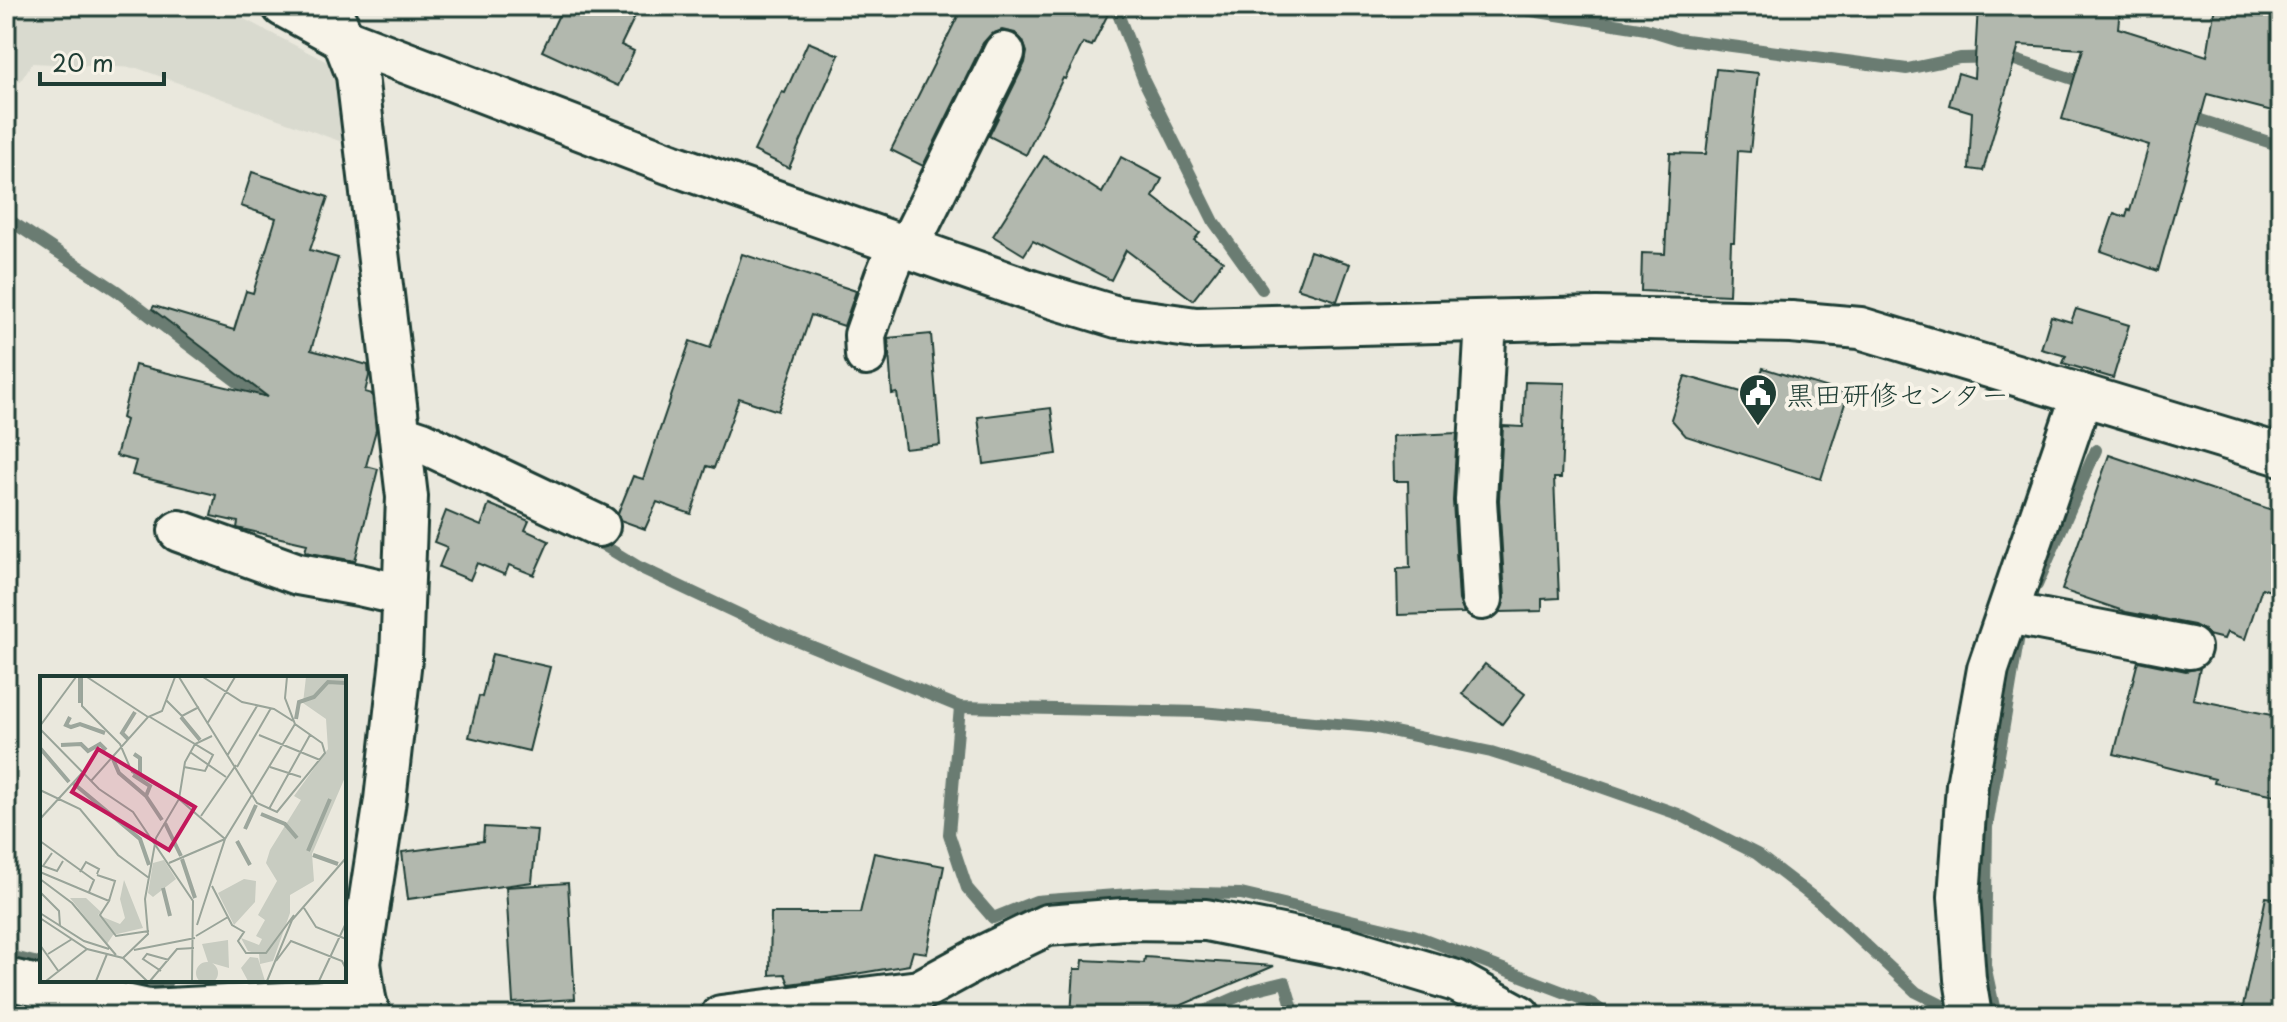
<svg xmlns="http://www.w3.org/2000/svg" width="2287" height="1022" font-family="'Playpen Sans','Klee One',sans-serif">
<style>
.built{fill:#d9dacf}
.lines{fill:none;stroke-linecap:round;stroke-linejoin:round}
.stream{stroke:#6a7c72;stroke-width:12}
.building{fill:#b2b8ae;stroke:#1f3d34;stroke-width:2}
.minor-casing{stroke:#1f3d34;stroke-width:46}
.minor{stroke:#f7f3e8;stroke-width:40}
.labels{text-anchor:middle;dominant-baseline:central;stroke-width:8;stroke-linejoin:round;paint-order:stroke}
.poi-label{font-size:28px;fill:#1f3d34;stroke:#f7f3e8;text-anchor:start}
.inset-river{fill:none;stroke:#9ca69c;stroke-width:4}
.inset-road{fill:none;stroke:#99a499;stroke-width:2}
.view{fill:#c2185b;fill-opacity:0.15;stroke:#c2185b;stroke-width:4}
.inset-edge{fill:none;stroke:#1f3d34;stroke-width:4}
</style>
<rect width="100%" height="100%" fill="#eae8dd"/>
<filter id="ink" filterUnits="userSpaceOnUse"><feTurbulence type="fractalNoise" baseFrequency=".0125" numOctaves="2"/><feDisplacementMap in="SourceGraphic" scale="16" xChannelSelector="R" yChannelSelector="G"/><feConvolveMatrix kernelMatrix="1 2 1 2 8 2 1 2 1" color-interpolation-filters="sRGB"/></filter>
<g filter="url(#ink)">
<path class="built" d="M6,6H219L333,65L345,143L137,68L32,63L20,82L6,75Z"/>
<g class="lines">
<g class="stream">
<path d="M1115,6L1144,81L1214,222L1262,289"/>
<path d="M1500,6L1646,29L1678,39L1907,69L1960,58L2006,57L2088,84"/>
<path d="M2185,115L2281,146"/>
<path d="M6,218L117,291L252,393L264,398"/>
<path d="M591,540L603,545L639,567L779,633L960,707L1201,712L1371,727L1491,752L1584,781L1678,814L1757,854L1822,904L1916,992L1952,1010"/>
<path d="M2037,585L2096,450"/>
<path d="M960,707L949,834L967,888L993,918L1036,901L1048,900L1157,892L1241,894L1414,935L1579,998L1592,1004L1609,1016"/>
<path d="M6,955L42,964"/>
<path d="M110,980L152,990L166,983"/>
<path d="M1194,1016L1253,990L1285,982L1295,1016"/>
<path d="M1996,1016L1985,965L1987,827L2020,629"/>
</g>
</g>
<g class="building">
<path d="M563,6H640L621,45L634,51L618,86L542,51Z"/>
<path d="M963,6H1112L1092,46L1083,43L1065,79L1063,78L1026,155L989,136L1025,63L1027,52L1023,41L1015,33L1002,30L991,34L983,43L923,166L891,150Z"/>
<path d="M1978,6H2077L2120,9L2118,28L2207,56L2215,6H2281V93L2276,112L2207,94L2158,271L2101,251L2114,213L2126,217L2128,210L2130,211L2149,145L2062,119L2083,49L2019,45L1983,171L1969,169L1972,112L1949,105L1958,73L1974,78Z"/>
<path d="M808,42L839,55L789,168L754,151L782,92L785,93Z"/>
<path d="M1716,69L1758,73L1750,152L1738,151L1734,242H1731L1729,295L1641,291L1642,253L1665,254L1670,153L1706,154Z"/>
<path d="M1044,156L1102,193L1121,157L1162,179L1153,197L1200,233L1194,240L1223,261L1193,300L1126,250L1111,280L1033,241L1024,255L993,236Z"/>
<path d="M252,172L328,197L310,250L338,258L311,350L368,365L369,376L365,392L372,394L376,430L366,466L378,469L355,561L305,552L307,544L237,528L238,522L211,516L216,495L132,475L136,461L116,456L126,420L122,418L135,365L268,397L152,309L154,306L234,330L246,291L253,293L276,218L241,206Z"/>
<path d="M1310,251L1350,264L1337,301L1297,288Z"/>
<path d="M742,254L856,291L844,326L811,315L778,411L739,398L714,468L707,466L691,514L657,502L645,529L620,520L618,513L633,476L643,479L690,341L710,348Z"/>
<path d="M2076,309L2129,325L2113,378L2063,363L2066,356L2041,349L2051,316L2071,322Z"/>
<path d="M931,334L940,445L905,449L897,393L892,394L888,338Z"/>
<path d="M1763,368L1848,394L1821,479L1686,436L1671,419L1685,376L1752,395Z"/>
<path d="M1525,382L1565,383L1561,478H1554L1559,598L1542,599V611L1500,612L1505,598L1499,500L1503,426L1523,427Z"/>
<path d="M1051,408L1057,454L984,464L978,417Z"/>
<path d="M1457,433L1453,501L1459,600L1464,613L1398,615L1397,569L1410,568L1408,481H1394L1393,436Z"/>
<path d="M2109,455L2281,513V595L2262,588L2245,639L2227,632L2224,639L2208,635L2204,630L2194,625L2126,612L2062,590Z"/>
<path d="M489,504L529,521L525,530L549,541L534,575L509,565L505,575L477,563L470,580L439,567L447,547L434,542L446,511L481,526Z"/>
<path d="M492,654L550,667L529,751L469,737L479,696L482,697Z"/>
<path d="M2138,661L2186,671L2200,668L2193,699L2281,717V796L2214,783L2215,779L2114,754Z"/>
<path d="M1485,664L1525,694L1502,724L1462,694Z"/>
<path d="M484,827L537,830L532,882L408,899L402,852L483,841Z"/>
<path d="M874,853L944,866L927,953L913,951L909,965L819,980L789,984L785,974L770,975L771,913H860Z"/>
<path d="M568,883L575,999L513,1003L506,887Z"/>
<path d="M2266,897L2281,899V1016H2241Z"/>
<path d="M1145,957L1274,966L1156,1016H1071L1074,969H1082L1083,960L1144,963Z"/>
</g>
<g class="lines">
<defs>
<g id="minor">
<path d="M283,6L342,38L671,164L1031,291L1117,317L1196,328L1597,318L1791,322L1860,328L2281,455"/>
<path d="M336,21L357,75L407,497L401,659L385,800L360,963L365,999L370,1016"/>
<path d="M908,247L1004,53"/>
<path d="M866,355L865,335L885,278L899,244"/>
<path d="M401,435L422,442L599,526"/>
<path d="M179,531L298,574L359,585L403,595"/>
<path d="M1482,599L1476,500L1486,321"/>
<path d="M2008,613L2190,648"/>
<path d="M6,979L148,1010L365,999"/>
<path d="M721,1016L919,991L985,955L1047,925L1124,919L1206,920L1346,948L1456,981L1520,1016"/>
<path d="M1971,1016L1965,979L1959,897L1967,785L1988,669L2082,395"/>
</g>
</defs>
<use href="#minor" class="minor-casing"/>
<use href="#minor" class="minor"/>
</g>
</g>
<defs>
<symbol id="civic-pin" viewBox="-11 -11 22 30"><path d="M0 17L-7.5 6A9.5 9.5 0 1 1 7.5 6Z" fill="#1f3d34" stroke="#f7f3e8"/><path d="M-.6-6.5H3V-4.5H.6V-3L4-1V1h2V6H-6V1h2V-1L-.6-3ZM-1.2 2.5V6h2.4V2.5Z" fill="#fff"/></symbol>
</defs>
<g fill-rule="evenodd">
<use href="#civic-pin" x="1736" y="371" width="44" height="60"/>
</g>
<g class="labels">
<g class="poi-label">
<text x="1786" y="393">黒田研修センター</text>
</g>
</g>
<g transform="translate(40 676)">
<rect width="306" height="306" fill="#eae8dd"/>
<path d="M266,1H306V99L272,178L274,205L250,219V237L233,285L220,288L219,278L208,275L201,262L219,269L222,263L216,260L225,244L218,239L237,205L226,187L230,174L261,124L254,120L288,73L286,43L263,27ZM124,184L136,203L113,221L108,217L113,187ZM204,203L216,205L215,226L194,249L178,217ZM84,204L103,252L73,259L67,268L30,222H46L61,236L58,239L80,248L85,242L80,223ZM188,264L189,292L168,286L162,268ZM210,281L218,282L225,305H208L201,292ZM156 297a11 11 0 1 1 22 0a11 11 0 1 1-22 0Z" fill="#c8ccc1"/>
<path class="inset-river" d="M40,2V27M30,41L26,49L31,51L40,48L65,57M141,41L160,64M256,43L259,26L274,21L288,6L306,7M88,63L82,57L95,36M21,69L41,68L48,75L60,68L66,74M0,72L29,106M94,78L100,82V99M73,83L79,97L106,120L122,144M93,99L110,110L106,120M33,107L100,163L109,189M221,138L245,148L257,162M125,147L141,180M205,153L216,129M197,165L210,189M268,175L290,123M273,179L298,188M142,183L155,222M123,212L130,240"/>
<path class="inset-road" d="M42,1V30L80,68L92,96L139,121M47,1L108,41M139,1L217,127L237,136L285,77L282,67L255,48L245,22L247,1M163,1L202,26L234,33L253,45M126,24L142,40L159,31M110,41L173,79L165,95L144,91M167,48L195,1M0,50L36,1M0,53L59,113L93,136L153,225L152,305M219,59L280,84M150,76L186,101M187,80L217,30M197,91L231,32M230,91L261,101M51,105L108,41L122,35L135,1M0,114L40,133L78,179L109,202M139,123L185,163M229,133L270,59M161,140L196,89M0,143L43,96M0,165L54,204L49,216M12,177L3,190L17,195L23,185M129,187L185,163M0,196L69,225L60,239L76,260L109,255M40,196L46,186L59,193L57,198M57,199L75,205L69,225M0,203L32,227L76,279M172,210L192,249L204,256L198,265L206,277H226L254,239M1,217L19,235L20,250M264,232L276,251L306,263M0,237L44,265L69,273M0,242L47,273L83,282L107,305M157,249L185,163L255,48M156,260L188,241M0,269L19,296M94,274L155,262M8,278L32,263M83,282L108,258L105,223L116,162L139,123L145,86L155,68L172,60M236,285L251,265L302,285L306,293M121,295L103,283L107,278L129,284M6,305L47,273M56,305L67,278M110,305L137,273L154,272M227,305L252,244L306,182M279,305L306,247"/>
<path class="view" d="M58,73L155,131L129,174L32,116Z"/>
<rect width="306" height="306" class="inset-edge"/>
</g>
<rect width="2287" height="1022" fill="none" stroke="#f7f3e8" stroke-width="32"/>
<rect x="16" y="16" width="2255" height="990" fill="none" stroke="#1f3d34" stroke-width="3" filter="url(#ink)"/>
<path d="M40 72v12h124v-12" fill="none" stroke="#1f3d34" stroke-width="4"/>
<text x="52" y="72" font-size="24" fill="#1f3d34" stroke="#f7f3e8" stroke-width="6" paint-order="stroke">20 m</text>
</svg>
